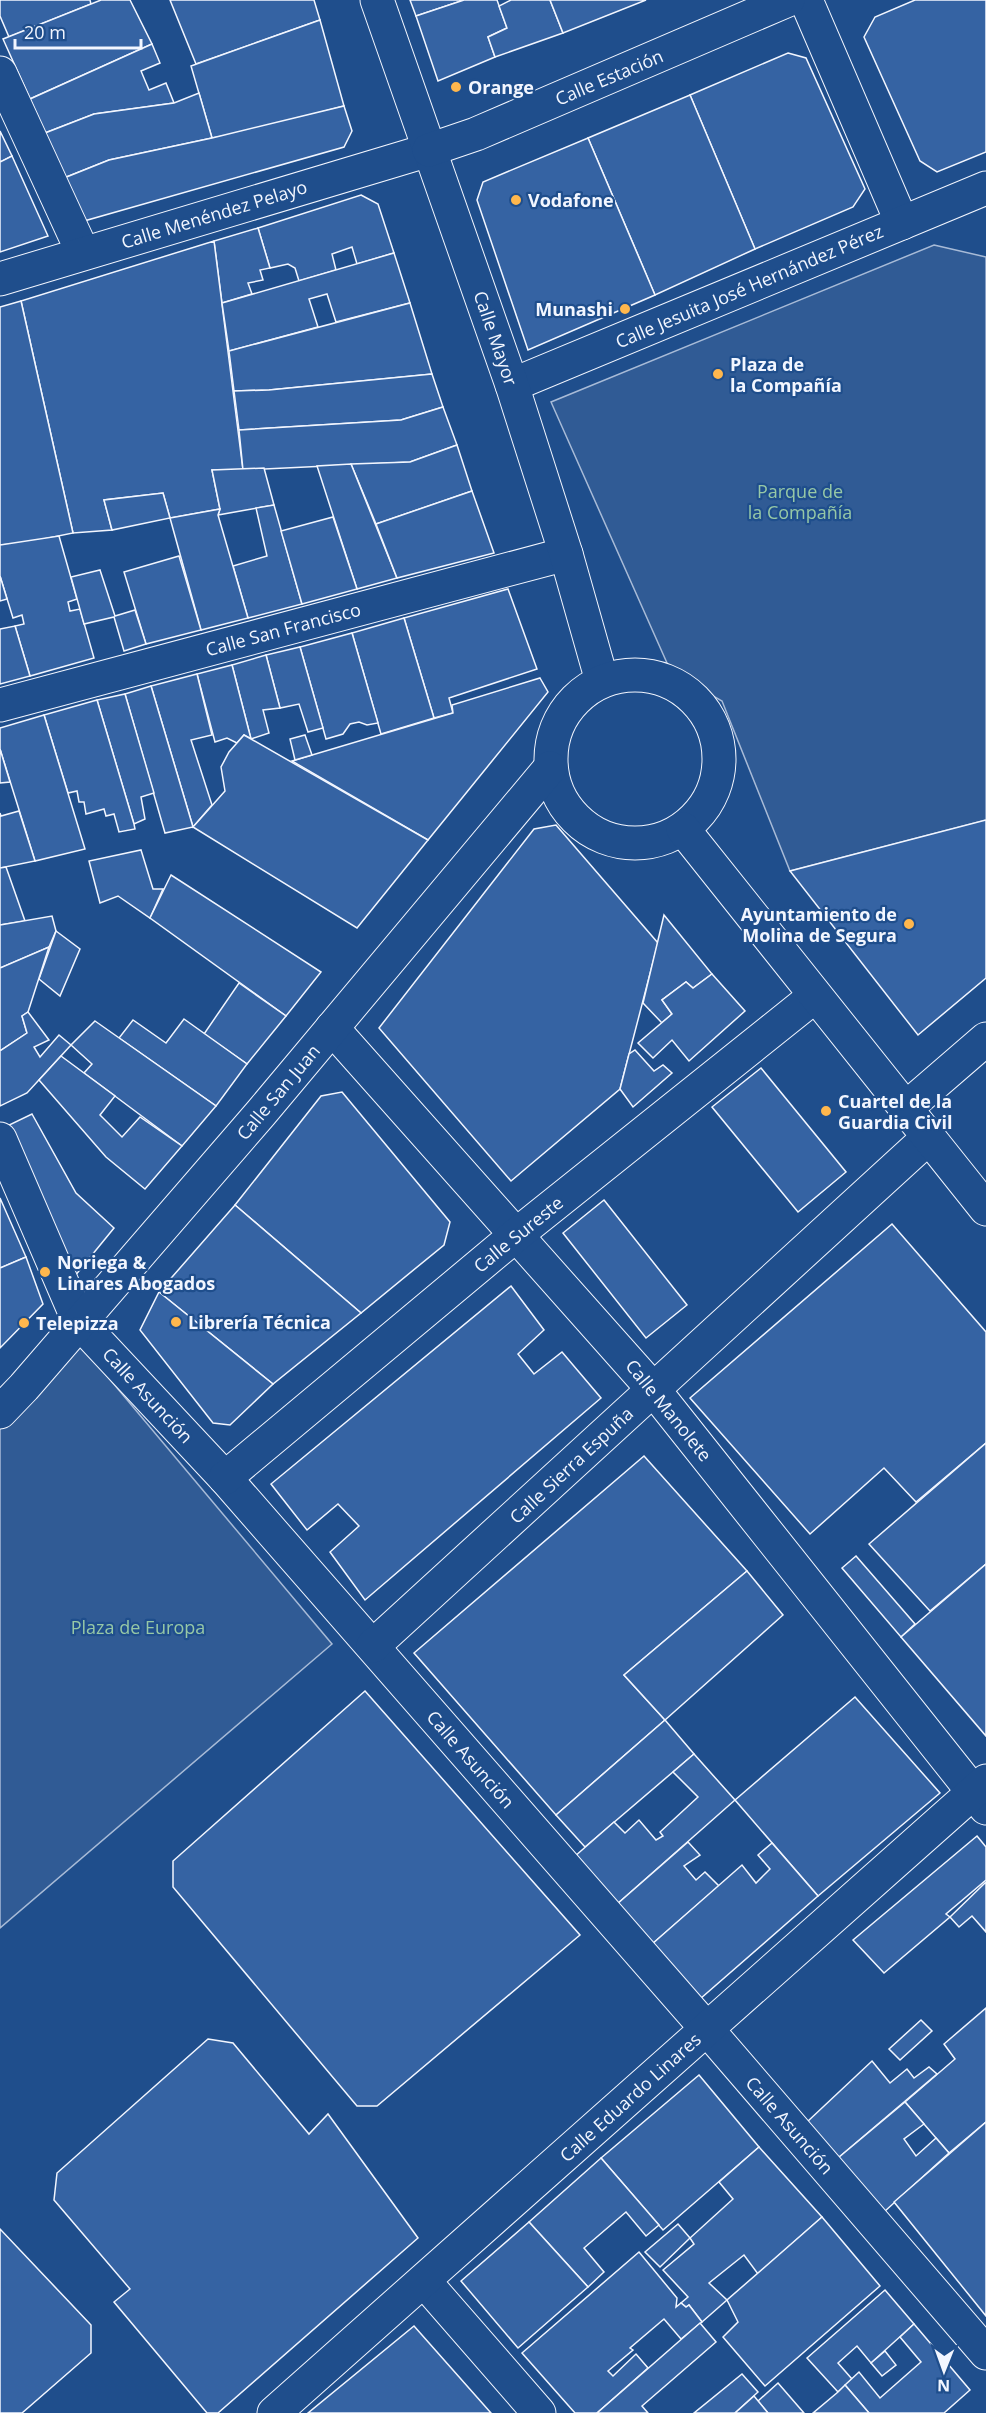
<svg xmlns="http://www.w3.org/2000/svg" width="986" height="2413" font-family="'Open Sans',sans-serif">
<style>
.built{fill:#305b95;stroke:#a8bbd7;stroke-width:1.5}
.building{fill:#3563a3;stroke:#f2f6ff;stroke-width:1.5}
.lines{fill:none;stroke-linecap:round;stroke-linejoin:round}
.minor-casing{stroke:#f2f6ff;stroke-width:35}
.major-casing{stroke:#f2f6ff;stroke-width:35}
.minor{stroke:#1f4e8c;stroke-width:33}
.major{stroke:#1f4e8c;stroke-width:33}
.poi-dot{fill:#ffb74d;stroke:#1f4e8c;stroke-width:2}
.labels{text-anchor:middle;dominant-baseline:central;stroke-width:4.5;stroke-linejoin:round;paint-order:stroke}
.street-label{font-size:18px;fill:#f2f6ff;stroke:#1f4e8c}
.poi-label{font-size:18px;font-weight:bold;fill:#f2f6ff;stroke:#1f4e8c;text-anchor:start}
.park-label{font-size:18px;fill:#97c8a6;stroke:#1f4e8c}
</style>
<rect width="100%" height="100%" fill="#1f4e8c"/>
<g class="built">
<path d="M934,245L986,257V820L790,871L722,701L671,672L551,402Z"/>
<path d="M76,1339L332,1644L0,1928V1429Z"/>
</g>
<g class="building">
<path d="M0,0H90L91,4L9,37L0,16Z"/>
<path d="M101,0H130L152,44L30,99L3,39Z"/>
<path d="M170,0H314L320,20L196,64Z"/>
<path d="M410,0H464L416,16Z"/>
<path d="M464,0H497L507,28L488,37L495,57L438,81L416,16Z"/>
<path d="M511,0H550L563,33L495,57L488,37L507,28L499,6Z"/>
<path d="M550,0H646L563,33Z"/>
<path d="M915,0H986V152L937,172L920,161L864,37L875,17Z"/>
<path d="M320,20L344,106L246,132L212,138L191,66Z"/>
<path d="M152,44L160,63L141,71L149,90L166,83L174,103L94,114L45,133L30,99Z"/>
<path d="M788,53L806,58L865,189L853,207L755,249L690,95Z"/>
<path d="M199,93L212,138L109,160L64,178L45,133L94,114L174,103Z"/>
<path d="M690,95L755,249L655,295L588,138Z"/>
<path d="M344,106L352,131L344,147L84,221L64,178L109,160L212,138Z"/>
<path d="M0,131L12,156L0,162Z"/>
<path d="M588,138L655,295L528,350L477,200L483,182Z"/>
<path d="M12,156L48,236L0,252V162Z"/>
<path d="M361,195L378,204L394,253L357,264L352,247L332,254L336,270L299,281L295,268L288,264L270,268L258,228Z"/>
<path d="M258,228L270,268L260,270L263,280L248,283L252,294L222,303L214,241Z"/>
<path d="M214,241L243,470H212L220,509L170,518L163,493L104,500L112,530L73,533L21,301Z"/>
<path d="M394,253L410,303L336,322L327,294L309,299L318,327L229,351L222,303Z"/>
<path d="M21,301L73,533L24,543L0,545V307Z"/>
<path d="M410,303L432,374L269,390L234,391L229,351Z"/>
<path d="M432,374L443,407L401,420L239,430L234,391L269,390Z"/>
<path d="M443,407L457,445L410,462L243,470L239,430L401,420Z"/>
<path d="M457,445L472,491L376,524L351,464L410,462Z"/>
<path d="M351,464L397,578L357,589L317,466Z"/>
<path d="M264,468L274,505L218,515L220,509L212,470Z"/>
<path d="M472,491L494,553L397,578L376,524Z"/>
<path d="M163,493L170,518L112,530L104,500Z"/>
<path d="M274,505L302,604L248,618L233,566L267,556L256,508Z"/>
<path d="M220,509L218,515L248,618L201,630L170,518Z"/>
<path d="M333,517L357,589L302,604L281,531Z"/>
<path d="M59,536L77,599L68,602L70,611L80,609L94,658L30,676L15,626L24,624L22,615L13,618L0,576V545Z"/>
<path d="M179,556L201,630L146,644L124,572Z"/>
<path d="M100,570L115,616L135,610L146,644L124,651L114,617L84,624L71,577Z"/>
<path d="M0,576L7,599L0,601Z"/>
<path d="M508,589L537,669L449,698L453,713L434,718L404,618Z"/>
<path d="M404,618L434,718L381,734L352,633Z"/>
<path d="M15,626L30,676L0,684V629Z"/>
<path d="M352,633L378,723L367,725L359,722L350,724L343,734L326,739L300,647Z"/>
<path d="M300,647L323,728L308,732L299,704L280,708L266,655Z"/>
<path d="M266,655L280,708L263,710L269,733L251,739L232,665Z"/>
<path d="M232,665L251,739L244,735L237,743L227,738L215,742L197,674Z"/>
<path d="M197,674L212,735L191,740L212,805L193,827L151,686Z"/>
<path d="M540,678L548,692L428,840L292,761L453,713L452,705Z"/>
<path d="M151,686L193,827L165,833L125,694Z"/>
<path d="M125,694L154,793L141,797L145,819L134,824L97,700Z"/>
<path d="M97,700L134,824L135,829L119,832L114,814L106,816L104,809L86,814L84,802H79L77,791L68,793L44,715Z"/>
<path d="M44,715L85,849L35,861L0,749V728Z"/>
<path d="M244,735L428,840L357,928L193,827L225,791L221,767L229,752Z"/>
<path d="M305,735L312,755L295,760L290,739Z"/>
<path d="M0,749L10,782L0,783Z"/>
<path d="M19,811L35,861L0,868V813L1,816Z"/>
<path d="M986,820V978L918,1035L790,871Z"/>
<path d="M556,825L658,943L620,1089L511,1181L379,1028L534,829Z"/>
<path d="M141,850L153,889H163L150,918L118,896L100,903L89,861Z"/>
<path d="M6,867L25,921L0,925V868Z"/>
<path d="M171,875L321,972L286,1016L150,918Z"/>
<path d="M664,915L712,974L693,988L686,982L662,1000L672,1014L662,1023L643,1003Z"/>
<path d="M52,916L56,931L49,947L0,968V925Z"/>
<path d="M56,931L80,949L60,996L39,979Z"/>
<path d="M49,947L28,1012L22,1016L27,1033L0,1051V968Z"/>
<path d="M712,974L745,1011L689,1061L672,1040L653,1058L638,1043L672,1014L662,1000L686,982L693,988Z"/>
<path d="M239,983L286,1016L247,1064L204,1034Z"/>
<path d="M28,1012L49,1040L34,1047L40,1057L59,1035L71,1045L27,1093L0,1106V1051L27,1033L22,1016Z"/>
<path d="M184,1019L247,1064L216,1106L119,1038L133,1020L166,1043Z"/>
<path d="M95,1021L216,1106L182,1146L84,1073L92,1064L71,1045Z"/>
<path d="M635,1050L654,1071L663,1065L672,1073L633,1107L620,1089L629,1054Z"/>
<path d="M61,1056L115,1096L100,1115L122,1137L140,1117L182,1146L145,1189L106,1157L39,1080Z"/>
<path d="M761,1068L846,1172L798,1212L712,1107Z"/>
<path d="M342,1092L450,1222L444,1245L361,1313L235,1205L321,1096Z"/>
<path d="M32,1114L76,1193L114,1228L74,1277L7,1126Z"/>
<path d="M0,1198L26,1257L0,1268Z"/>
<path d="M604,1200L687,1305L646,1338L563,1233Z"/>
<path d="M235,1205L361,1313L273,1384L159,1292Z"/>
<path d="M892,1224L986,1332V1443L916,1502L884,1468L810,1534L690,1398Z"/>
<path d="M26,1257L43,1304L0,1348V1268Z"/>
<path d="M511,1286L544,1330L518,1354L534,1374L562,1352L601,1398L365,1600L330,1552L359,1526L338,1504L307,1530L271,1484Z"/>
<path d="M159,1292L273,1384L230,1425L213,1423L140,1330Z"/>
<path d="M986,1443V1564L930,1611L869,1544Z"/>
<path d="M644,1456L747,1571L624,1675L665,1720L556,1815L414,1653Z"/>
<path d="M856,1556L915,1624L901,1637L842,1568Z"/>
<path d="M986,1564V1736L901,1637Z"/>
<path d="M747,1571L783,1615L665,1720L624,1675Z"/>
<path d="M365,1691L580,1935L377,2106H357L173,1887V1861Z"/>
<path d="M855,1697L940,1793L818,1896L735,1800Z"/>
<path d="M665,1720L694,1754L585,1847L556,1815Z"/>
<path d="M694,1754L735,1800L616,1905L574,1857L614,1822L625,1833L639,1820L656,1840L663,1836L660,1832L698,1797L673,1772Z"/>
<path d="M977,1836L986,1847V1880L946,1914L950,1917L884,1973L853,1940Z"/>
<path d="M688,1842L700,1855L684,1866L696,1880L705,1872L719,1886L651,1945L616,1905Z"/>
<path d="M772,1843L818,1896L700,1999L651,1945L742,1865L756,1883L770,1869L758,1855Z"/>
<path d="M986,1882V1932L972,1916L959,1927L950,1917Z"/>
<path d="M986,2008V2122L949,2153L905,2102L955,2059L944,2044Z"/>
<path d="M921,2020L932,2031L900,2060L889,2049Z"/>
<path d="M208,2039L233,2043L309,2134L328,2114L418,2238L218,2413H207L114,2302L130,2289L54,2200L57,2173Z"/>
<path d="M872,2061L890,2083L907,2069L914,2078L929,2067L937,2074L838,2158L807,2122Z"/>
<path d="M699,2075L759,2147L663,2230L601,2158Z"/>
<path d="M905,2102L924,2124L904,2139L916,2156L936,2138L949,2153L884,2212L838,2158Z"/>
<path d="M986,2122V2316L894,2202Z"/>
<path d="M759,2147L822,2217L758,2274L744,2255L709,2283L727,2300L702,2322L689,2305L686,2307L681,2303L688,2297L663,2270L694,2244L690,2238L733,2199L719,2182Z"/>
<path d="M601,2158L659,2225L646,2236L626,2212L584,2248L604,2272L588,2287L529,2222Z"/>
<path d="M822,2217L880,2286L765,2386L723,2337L738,2322L727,2300Z"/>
<path d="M529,2222L588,2287L518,2348L461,2281Z"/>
<path d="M678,2224L690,2238L660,2267L645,2252Z"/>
<path d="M0,2229L91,2325V2353L22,2413H0Z"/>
<path d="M639,2252L677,2298L676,2307L681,2303L686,2307L689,2305L702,2322L681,2339L664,2319L630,2348L633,2350L608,2371L613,2376L636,2354L648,2368L597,2413H575L522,2353Z"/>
<path d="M885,2290L914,2324L871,2363L857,2346L838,2363L852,2379L838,2392L807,2358Z"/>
<path d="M700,2323L716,2342L642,2406L648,2413H597Z"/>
<path d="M914,2324L970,2390L944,2413H869L845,2385L859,2372L880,2398L921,2362L900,2337Z"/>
<path d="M414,2326L491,2413H308Z"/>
<path d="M885,2351L896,2365L882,2376L871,2363Z"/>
<path d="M742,2374L758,2392L735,2413H694Z"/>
<path d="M778,2383L804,2413H768L758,2401Z"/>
<path d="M845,2385L869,2413H813L838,2392Z"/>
<path d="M754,2396L768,2413H735Z"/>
</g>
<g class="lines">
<defs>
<g id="minor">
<path d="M806,0L902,223"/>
<path d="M0,73L83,253"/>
<path d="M0,279L429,150"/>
<path d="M512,385L986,188"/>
<path d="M0,705L566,554"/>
<path d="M332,1028L653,1389L986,1808"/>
<path d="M905,1109L986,1039"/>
<path d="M0,1139L79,1322L225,1478L706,2028L986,2353"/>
<path d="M225,1478L516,1235L815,996"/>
<path d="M373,1646L928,1138"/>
<path d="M424,2281L539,2413"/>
<path d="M274,2413L986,1781"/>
</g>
<g id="major">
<path d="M377,0L512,385L566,554L602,681"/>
<path d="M429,150L476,134L788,0"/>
<circle cx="635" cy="759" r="84"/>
<path d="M683,829L986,1209"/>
<path d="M0,1412L24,1387L261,1113L550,768"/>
</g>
</defs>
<use href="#minor" class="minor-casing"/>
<use href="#major" class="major-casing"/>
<use href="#minor" class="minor"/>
<use href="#major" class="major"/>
</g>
<g class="poi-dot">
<circle cx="456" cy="87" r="6"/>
<circle cx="516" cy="200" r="6"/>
<circle cx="625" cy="309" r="6"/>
<circle cx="718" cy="374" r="6"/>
<circle cx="909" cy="924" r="6"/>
<circle cx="826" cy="1111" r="6"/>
<circle cx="45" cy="1272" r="6"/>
<circle cx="176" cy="1322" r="6"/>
<circle cx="24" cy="1323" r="6"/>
</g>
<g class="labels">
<g class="street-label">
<text transform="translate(609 77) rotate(-23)">Calle Estación</text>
<text transform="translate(214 214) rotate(-17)">Calle Menéndez Pelayo</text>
<text transform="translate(749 286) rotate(-23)">Calle Jesuita José Hernández Pérez</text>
<text transform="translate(496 338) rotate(71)">Calle Mayor</text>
<text transform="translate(283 629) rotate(-15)">Calle San Francisco</text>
<text transform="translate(278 1092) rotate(-50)">Calle San Juan</text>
<text transform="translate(518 1234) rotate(-39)">Calle Sureste</text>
<text transform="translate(148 1395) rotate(47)">Calle Asunción</text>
<text transform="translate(669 1410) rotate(51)">Calle Manolete</text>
<text transform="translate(571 1465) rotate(-43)">Calle Sierra Espuña</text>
<text transform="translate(471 1759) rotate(49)">Calle Asunción</text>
<text transform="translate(630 2097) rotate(-42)">Calle Eduardo Linares</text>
<text transform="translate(790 2125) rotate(49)">Calle Asunción</text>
</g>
<g class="poi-label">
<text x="468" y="87">Orange</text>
<text x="528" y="200">Vodafone</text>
<text x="613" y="309" text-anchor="end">Munashi</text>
<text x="730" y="364">Plaza de<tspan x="730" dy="21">la Compañía</tspan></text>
<text x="897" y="914" text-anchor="end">Ayuntamiento de<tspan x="897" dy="21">Molina de Segura</tspan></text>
<text x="838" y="1101">Cuartel de la<tspan x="838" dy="21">Guardia Civil</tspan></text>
<text x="57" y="1262">Noriega &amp;<tspan x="57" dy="21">Linares Abogados</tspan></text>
<text x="188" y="1322">Librería Técnica</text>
<text x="36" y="1323">Telepizza</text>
</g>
<g class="park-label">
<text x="800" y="491">Parque de<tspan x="800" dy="21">la Compañía</tspan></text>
<text x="138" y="1627">Plaza de Europa</text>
</g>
</g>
<g transform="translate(944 2371) rotate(181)" stroke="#1f4e8c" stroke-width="4.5" paint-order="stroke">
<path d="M0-4.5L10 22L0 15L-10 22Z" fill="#f2f6ff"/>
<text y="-9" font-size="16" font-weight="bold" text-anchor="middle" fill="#f2f6ff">N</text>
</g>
<path d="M15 39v9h126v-9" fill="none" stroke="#f2f6ff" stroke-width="3"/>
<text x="24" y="39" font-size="18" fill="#f2f6ff" stroke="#1f4e8c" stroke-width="4.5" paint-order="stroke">20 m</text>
</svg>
